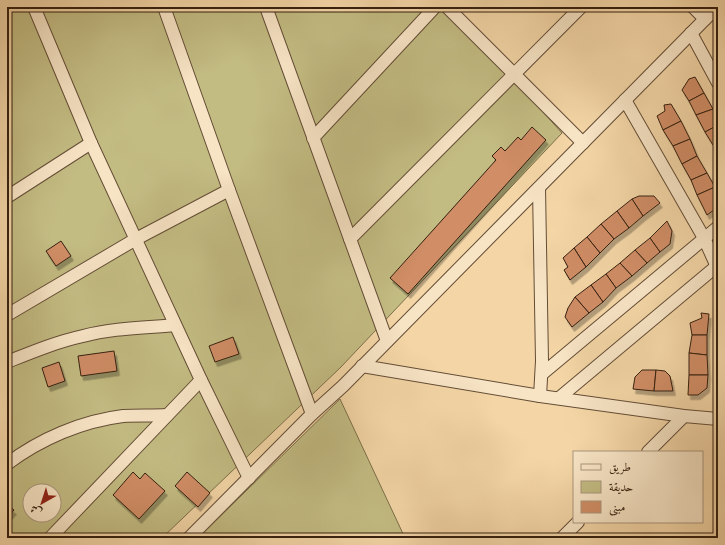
<svg xmlns="http://www.w3.org/2000/svg" width="725" height="545" font-family="'IM FELL French Canon',Amiri,serif">
<style>
.green{fill:#c2bb82;stroke:#7c6e49;fill-rule:evenodd}
.building{fill:#d08d66;stroke:#352010;filter:url(#shadow)}
.lines{fill:none;stroke-linecap:round;stroke-linejoin:round}
.minor-casing{stroke:#644d36;stroke-width:14}
.minor{stroke:#f7e4c5;stroke-width:12}
</style>
<defs>
<filter id="shadow"><feDropShadow dx="2.5" dy="4.5" stdDeviation="0" flood-color="#0004"/></filter>
</defs>
<rect width="100%" height="100%" fill="#f3d5a6"/>
<filter id="stains"><feTurbulence type="fractalNoise" baseFrequency=".005" numOctaves="4"/><feColorMatrix values="0 0 0 0 .2 0 0 0 0 .09 0 0 0 0 .02 0 0 0 .5 -.17"/></filter>
<radialGradient id="worn" r=".72"><stop offset=".6" stop-color="#630" stop-opacity="0"/><stop offset="1" stop-color="#630" stop-opacity=".3"/></radialGradient>
<g class="green">
<path d="M7,7H448L562,133L341,367L162,538H7ZM30,491H54V515H30Z"/>
<path d="M340,399L405,538H198Z"/>
</g>
<g class="building">
<path d="M695,77L704,93L689,101L682,90L689,79Z"/>
<path d="M704,93L713,109L696,115L689,101Z"/>
<path d="M671,104L681,121L663,130L657,116L665,111L664,105Z"/>
<path d="M713,109L718,119V125L705,132L696,115Z"/>
<path d="M681,121L690,139L673,146L663,130Z"/>
<path d="M718,125V143L713,145L705,132Z"/>
<path d="M532,127L546,140L408,294L390,278L496,160L492,156L501,147L505,151L518,137L521,140Z"/>
<path d="M690,139L697,156L682,164L673,146Z"/>
<path d="M697,156L707,173L691,180L682,164Z"/>
<path d="M707,173L715,187L697,195L691,180Z"/>
<path d="M715,187L718,192V207L707,215L697,195Z"/>
<path d="M639,196H654L660,203L643,216L632,199Z"/>
<path d="M632,199L643,216L629,228L617,211Z"/>
<path d="M617,211L629,228L614,239L601,224Z"/>
<path d="M667,221L672,231L670,244L660,252L650,238Z"/>
<path d="M601,224L614,239L600,253L587,237Z"/>
<path d="M587,237L600,253L586,267L574,248Z"/>
<path d="M650,238L660,252L647,263L635,250Z"/>
<path d="M61,241L71,256L56,266L46,251Z"/>
<path d="M574,248L586,267L570,280L564,270L568,267L563,258Z"/>
<path d="M635,250L647,263L632,276L620,263Z"/>
<path d="M620,263L632,276L616,288L606,274Z"/>
<path d="M606,274L616,288L603,302L591,285Z"/>
<path d="M591,285L603,302L589,313L575,297Z"/>
<path d="M575,297L589,313L572,327L565,317L568,308Z"/>
<path d="M701,313L709,314L707,335H692L690,323L702,318Z"/>
<path d="M692,335H707V355L689,353Z"/>
<path d="M233,337L239,354L215,362L209,346Z"/>
<path d="M114,351L117,371L81,376L78,356Z"/>
<path d="M689,353L707,355L708,375H689Z"/>
<path d="M59,362L65,381L48,387L42,368Z"/>
<path d="M642,370H656L654,391L633,389L635,377Z"/>
<path d="M656,370L665,371L670,376L673,391H654Z"/>
<path d="M689,375H708L707,388L698,395H688Z"/>
<path d="M133,472L140,479L145,473L165,491L139,519L113,495Z"/>
<path d="M187,472L210,493L198,507L175,486Z"/>
<path d="M7,505L14,510L7,518Z"/>
</g>
<g class="lines">
<defs>
<g id="minor">
<path d="M34,7L91,143L201,380L249,478"/>
<path d="M164,7L229,190L312,414"/>
<path d="M266,7L387,341"/>
<path d="M447,7L583,143"/>
<path d="M693,7L705,19"/>
<path d="M691,33L718,83"/>
<path d="M625,100L704,238L718,269"/>
<path d="M313,138L435,7"/>
<path d="M539,188L542,361L540,396"/>
<path d="M7,197L91,143"/>
<path d="M350,239L581,7"/>
<path d="M7,315L136,239L229,190"/>
<path d="M7,362C32,352 56,342 83,336C113,328 144,328 175,325"/>
<path d="M362,366L540,396L684,416L718,419"/>
<path d="M542,374L718,227"/>
<path d="M559,398L718,265"/>
<path d="M648,452L684,416"/>
<path d="M7,464C40,439 82,421 123,416C138,415 153,416 167,415"/>
<path d="M50,538L201,380"/>
<path d="M189,538L312,414L343,386L717,7"/>
<path d="M562,538L578,522"/>
</g>
</defs>
<use href="#minor" class="minor-casing"/>
<use href="#minor" class="minor"/>
</g>
<rect width="725" height="545" fill="none" stroke="#f3d5a6" stroke-width="24"/>
<rect x="8" y="8" width="709" height="529" fill="none" stroke="#352010" stroke-width="2"/>
<rect x="12" y="12" width="701" height="521" fill="none" stroke="#352010"/>
<rect x="573" y="451" width="130" height="72" fill="#f7e4c5" stroke="#a9967d"/>
<rect x="581" y="464" width="20" height="6" fill="#f7e4c5" stroke="#a9967d"/>
<text x="609" y="471" font-size="12" fill="#352010">طريق</text>
<rect x="581" y="481" width="20" height="12" fill="#c2bb82" stroke="#a9967d"/>
<text x="609" y="491" font-size="12" fill="#352010">حديقة</text>
<rect x="581" y="501" width="20" height="12" fill="#d08d66" stroke="#a9967d"/>
<text x="609" y="511" font-size="12" fill="#352010">مبنى</text>
<g transform="translate(42 503) rotate(219)"><circle r="19" fill="#f7e4c5" stroke="#a9967d"/>
<path d="M0-3L7 15L0 10L-7 15Z" fill="#8f2418"/>
<text y="-6" font-size="11" font-weight="bold" text-anchor="middle" fill="#352010">ش</text>
</g>
<rect width="100%" height="100%" filter="url(#stains)"/>
<rect width="100%" height="100%" fill="url(#worn)"/>
</svg>
